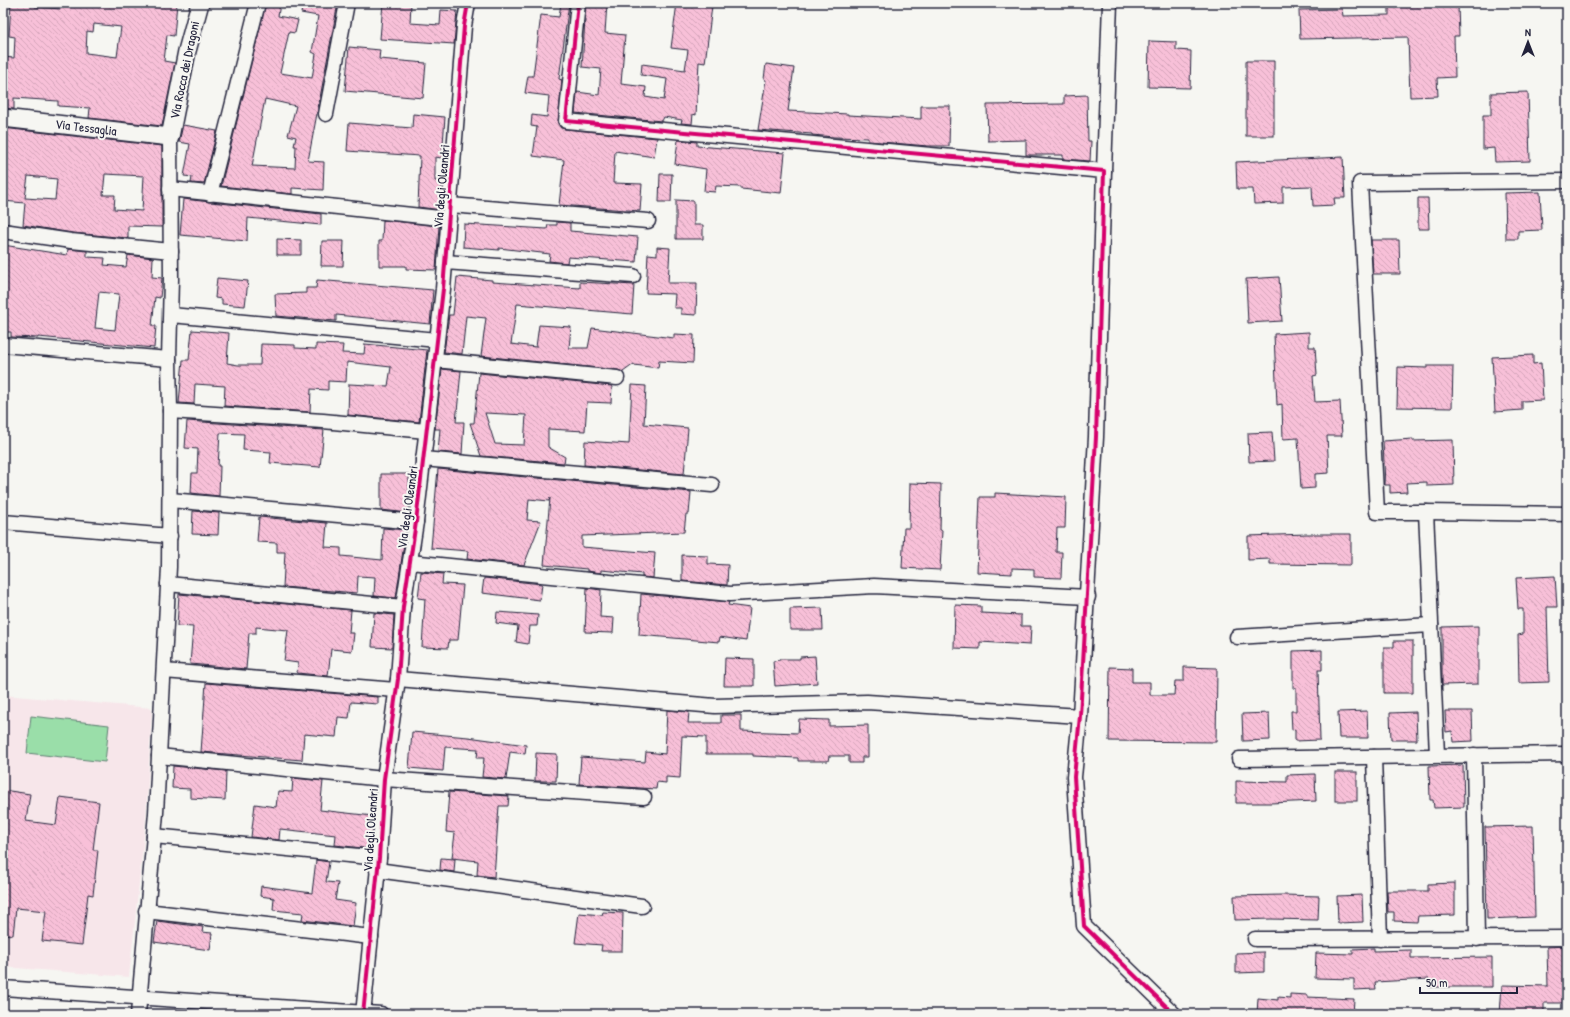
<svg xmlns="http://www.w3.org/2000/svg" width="1570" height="1017" font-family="'Patrick Hand',sans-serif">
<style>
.built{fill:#f7e6ea}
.pitch{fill:#9adea9;stroke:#5e8072}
.building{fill:url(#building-back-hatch);stroke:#22223b;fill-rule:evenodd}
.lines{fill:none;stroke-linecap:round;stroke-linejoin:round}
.minor-casing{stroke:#22223b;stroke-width:17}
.tertiary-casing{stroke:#22223b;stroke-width:20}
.minor{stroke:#f6f6f2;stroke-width:14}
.tertiary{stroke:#f6f6f2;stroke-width:17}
.cycleway-casing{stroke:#f6f6f2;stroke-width:6}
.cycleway{stroke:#d6006c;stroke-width:4}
.labels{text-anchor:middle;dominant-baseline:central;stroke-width:4;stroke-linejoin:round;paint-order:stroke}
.street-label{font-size:13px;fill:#22223b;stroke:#f6f6f2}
</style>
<defs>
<pattern id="building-back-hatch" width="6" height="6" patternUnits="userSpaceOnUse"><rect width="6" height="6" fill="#f8c0d8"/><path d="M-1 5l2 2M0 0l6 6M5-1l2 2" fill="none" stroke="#d4a5ba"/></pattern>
</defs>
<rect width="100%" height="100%" fill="#f6f6f2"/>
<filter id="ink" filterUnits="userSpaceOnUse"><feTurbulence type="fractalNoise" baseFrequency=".025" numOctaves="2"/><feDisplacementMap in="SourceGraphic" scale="8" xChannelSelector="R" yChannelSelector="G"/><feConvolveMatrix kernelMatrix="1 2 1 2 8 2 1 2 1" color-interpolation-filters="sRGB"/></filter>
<g filter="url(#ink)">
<path class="built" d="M3,695L152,708L146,818L129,977L3,967Z"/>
<path class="pitch" d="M31,716L109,725L105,762L27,753Z"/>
<g class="building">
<path d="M11,3H35V7L61,9L62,3H177L174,36L167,35L164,61L175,63L162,126L89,118L90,108L58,106V101L14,98V109L3,108V57L14,58L15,37L9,36ZM94,24L121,27L117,57L86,53L87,31L93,32Z"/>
<path d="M266,3L280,4L278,16L298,20L295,33L289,32L280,73L312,78L316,54L312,52L318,16L301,13L303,3H338L308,161L324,162L323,190L292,188V194L221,186ZM265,99L296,106L288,135L296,137L294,146H296L295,168L252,166Z"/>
<path d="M383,3H411L410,23L440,25L441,10L457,11L454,44L380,39Z"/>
<path d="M561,3H569L559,79L562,80L558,124L561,128L565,129L657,138L654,157L615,151L613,183L642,184L640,211L559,205L564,160L533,156L537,127L531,126L532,115L547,117L549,96L525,93L528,76H533L541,15L559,17Z"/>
<path d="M586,3H607L605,33L625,35L621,84L646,87L645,97L664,100L667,79L641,75L642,64L685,70L688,50L671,48L677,3L712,6L705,63L699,62L696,115L693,114L692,124L681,123L682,120L664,117L662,121L575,113L577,92L599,95L601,69L582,67Z"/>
<path d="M1458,5L1459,36H1454L1455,77L1437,78L1438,96L1410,97L1408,37L1300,39L1299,10L1342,9L1343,16L1389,15V6Z"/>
<path d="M1149,41L1176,42V50L1191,51L1190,88L1148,87Z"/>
<path d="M349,47L380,50L379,59L426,63L423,98L345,91Z"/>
<rect x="1246" y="61" width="28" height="75"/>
<path d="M766,64L794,68L788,111L848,114V115L921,119V106H950L949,146H928L868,141V138L834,137L812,135V134L758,130L766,80L764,79Z"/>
<path d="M1528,92L1530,161L1495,162L1494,148L1483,149V115H1491V93Z"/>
<path d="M1087,95L1088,141H1091L1090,161L1063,159V155H1026V140L988,141L987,105L1064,104V96Z"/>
<path d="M413,114L445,117L442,158L435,157V181H442L441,210L418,207L420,156L347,151L349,123L412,128Z"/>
<path d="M183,125L217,131L204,184L191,183L192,177L184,176L190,144L179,142Z"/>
<path d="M3,128L162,146V227L128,226V238L72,233L23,225L25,203L3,201ZM105,174L144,176L142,211L114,209L115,195H103ZM28,176L57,179L55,200L25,198Z"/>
<path d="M678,140L697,142V146L785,153L781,193L741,189V187L716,186L715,192L704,191L706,169L675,164Z"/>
<path d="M1343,157L1345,198H1334L1335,205L1313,206L1312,186L1283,187V203L1254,204L1253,189H1237L1236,162Z"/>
<path d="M660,174H672L671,202H659Z"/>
<path d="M1540,192L1542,230L1518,231V239H1506L1505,193Z"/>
<path d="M1418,198H1428L1429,229H1418Z"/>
<path d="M183,199L321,214V225L248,218L247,241L180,235Z"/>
<path d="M676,200L694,201V225H703V239H676Z"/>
<path d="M383,220L439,226L436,270L406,269V266H379V241H382Z"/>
<path d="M557,222L570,223V231L638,237L636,262L568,257L567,263L549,261L550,254L499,248V250L463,247L464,224L547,229L548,225H557Z"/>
<path d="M277,239L301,240V255H277Z"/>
<path d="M1371,240H1399L1400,274H1373Z"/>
<path d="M322,241H344L343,266H321Z"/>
<path d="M3,245L67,255L68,249L87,251V257L105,258L104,265L126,267L128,255L153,258L152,277L162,278L160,298L155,297L152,326H156L154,348L38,337V338L11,337V332H3ZM99,292L119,294L115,330L95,328Z"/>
<path d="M657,247L670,248L668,283H697L696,315L681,314V308H674L675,294L646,293L648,254L657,255Z"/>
<path d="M457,277L492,280V282L580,288V282L634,285L632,314L517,304L511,344L536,347L539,325L571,327L569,348H588L592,328L674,338V334L694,335L693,363L659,361L658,368L634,365V364L623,372L618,370L481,356L486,318L466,316L462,354L444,352L449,315H453Z"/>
<path d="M1279,277L1282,321L1248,323L1246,279Z"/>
<path d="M217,278L248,281L245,306L222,304V299L215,298Z"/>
<path d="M317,280L433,290L430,324L336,315V321L276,316L275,294L306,293V288H316Z"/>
<path d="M192,330L229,333L227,363L238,365H260L261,344L295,345V348L316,349V344L343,345L342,353L364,354L365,344L427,350L419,422L348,415L349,384L388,386L391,367L347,362L346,382L328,381V390L311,389L310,412L224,406L225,386L195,384L194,404L179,403L183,360H189Z"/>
<path d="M1309,332V347H1315L1317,375L1313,376L1315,402L1340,401L1342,436H1327L1329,473L1315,474V488L1301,489L1298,438L1283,439L1282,404L1277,405L1274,334Z"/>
<path d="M1533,355V364L1541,363L1543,400L1522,401V410L1495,412L1492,357Z"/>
<path d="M1427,366H1453L1452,408L1397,407L1398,367L1427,368Z"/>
<path d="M442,369L461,371L456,422H464L462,454L438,452L440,429H435Z"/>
<path d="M479,373L612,386L611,403L587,402L585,431L548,429V447L565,457L564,463L481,456L470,423H474ZM485,413L526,415L524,445L495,444Z"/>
<path d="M632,385L646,386L644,424L688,428L684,474L584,465L585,441L629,444Z"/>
<path d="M187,421L324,430L320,467L270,463L271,452L243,450L244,434L220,433L218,466H220L219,496L191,493L192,473H197L198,449L185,448Z"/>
<path d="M1272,432L1274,461L1249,462L1248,433Z"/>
<path d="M1413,439V441L1453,440L1454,485L1427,486V482L1406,483L1407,492L1390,493V485H1385L1383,441Z"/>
<path d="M438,469L691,492L689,514H686L684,532L582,536V547L655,553L653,578L642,577V574L601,570V573L587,571V569L544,565L550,498L549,501L529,499L527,520L541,521L524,565L467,559L468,551L431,548Z"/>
<path d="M381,474H409V513L381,510Z"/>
<path d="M910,483L941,484L940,530H942L940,570L902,568L904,528H909Z"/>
<path d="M995,493L1066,497L1065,528H1057L1056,552H1062L1061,578L1034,577V569L1012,568V574L977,572L980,497H995Z"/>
<path d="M193,511L219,513L218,535L192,534Z"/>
<path d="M259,517L327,523L325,547L341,548V556L382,560L383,528L406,530L396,598L374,596L375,577L358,576L357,593L283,587L285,552H277V543L257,542Z"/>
<path d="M1307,534H1351V565L1270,564V559L1248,560V536Z"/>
<path d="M682,555L708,556V564L728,565L727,585L682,581Z"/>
<path d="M421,572L443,574L442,584L463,585L458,640H449L448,648L422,647L425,599L418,598Z"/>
<path d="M1555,576L1557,607H1547L1549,682L1519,683L1518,635L1523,634V609H1518L1516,578Z"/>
<path d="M484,578L542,584L540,600L482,593Z"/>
<path d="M587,588L601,590L600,617L614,618L613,633L585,632Z"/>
<path d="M179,594L351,610L349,633H354L352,651L331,649L328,676L297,673L298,663L284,661L288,630L256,627V633H249L246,669L190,664L193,627L177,626Z"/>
<path d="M641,594L729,602L728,605L750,608L746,641L720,637L719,642L639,635Z"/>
<path d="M955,605L981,606V613L1021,615V626H1031L1030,645L980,642V649L954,648Z"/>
<path d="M822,608L823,630H790V609Z"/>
<path d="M497,612L538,615L537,626H530L528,644L516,642L518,626L496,623Z"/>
<path d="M374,613L394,615L392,648L372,647Z"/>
<path d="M1478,626V684L1442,685V627Z"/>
<path d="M1394,641H1413V693H1384V647H1394Z"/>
<path d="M1322,650V670H1318L1320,740L1295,741V729L1292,730L1291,711H1296V688H1293V651Z"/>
<path d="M815,656L817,683L775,686L773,661L780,660V659H800V657Z"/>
<path d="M725,658L754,659V686H724Z"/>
<path d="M1110,667L1132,668V682H1150V695H1174L1175,681H1184V667L1217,668L1216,742L1109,741Z"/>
<path d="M206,683L378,697V704L351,702L349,718L338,717L336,737L304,734L302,760L201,752Z"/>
<path d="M667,710L689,712L688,723H721V715H741V731L798,733L799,719L829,720V726L868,725V757H862V763H849V756H829L828,761H798V758L753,756V754H706V737L682,736L680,778L666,777V783L657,782L656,789L579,784L581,757L645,762L646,752L665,754Z"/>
<path d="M1367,711L1368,738H1339L1338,712Z"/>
<path d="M1445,711H1472L1473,741L1453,742L1452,731L1446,732Z"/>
<path d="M1416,712L1417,740H1391L1390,713Z"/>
<path d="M1269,713L1270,740L1243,741L1242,714Z"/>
<path d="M412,732L468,737L526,745L525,754L510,752L506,779L482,777L484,758H477L478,749L445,747L443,771L409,768Z"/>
<path d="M536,753L557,754L556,781H535Z"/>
<path d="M1463,765L1464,807L1434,808L1433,800H1430L1429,766Z"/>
<path d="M173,766L226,771L225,800L190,798V789L172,788Z"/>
<rect x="1335" y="772" width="22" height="29"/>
<path d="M1315,774L1316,801L1270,803H1236V781L1287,782V775Z"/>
<path d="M293,778L323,781L320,810L373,816L371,849L335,845L336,835L280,829L279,840L251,837L255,804L276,807L278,791L292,792Z"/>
<path d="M3,790L30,794L26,821L56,825L60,797L99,802L93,850H98L93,895L88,894L82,945L42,941L46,911L16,908L13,935L3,934Z"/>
<path d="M449,792L509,796L508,806H499L494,877L477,875L478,861L452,858L455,833L446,832Z"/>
<path d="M1533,826L1535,917L1487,919L1485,827Z"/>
<path d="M441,858L455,859L454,872L440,870Z"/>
<path d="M316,860L329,862L326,882L338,883L335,900L356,903L353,926L302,920L303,913L273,910L274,898L260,896L261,886L312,893Z"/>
<path d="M1455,883V915L1418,916L1417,922L1394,921V912H1388L1387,891H1428V884Z"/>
<path d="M1283,895L1319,896L1318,920L1271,919L1235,920L1234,896Z"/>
<path d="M1362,895L1363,922L1338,923L1337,896Z"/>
<path d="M603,912L623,913L622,951H601L602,945L575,943L579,913L602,915Z"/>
<path d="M157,921L203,927L202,932L212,933L210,950L154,942Z"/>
<path d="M1567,946V1003H1544V1014H1500L1502,985L1548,986L1547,947Z"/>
<path d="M1374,948V951L1411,950V958L1492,957V987H1429V979L1375,982L1376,989L1354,990V979L1315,978L1316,953L1353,954V949Z"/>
<path d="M1264,952V972L1236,973V953Z"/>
<path d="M1290,994L1307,995V997L1354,999L1353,1014H1257L1258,998L1278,1000V997L1290,998Z"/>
</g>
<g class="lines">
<defs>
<g id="minor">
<path d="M578,3L566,121L1104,171L1096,437L1080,716L1074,777L1084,926L1174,1014"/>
<path d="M326,114L347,3"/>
<path d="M1104,171L1110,3"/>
<path d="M1567,181L1360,183L1377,512H1426L1567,514"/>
<path d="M170,189L449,219"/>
<path d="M210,194L258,3"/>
<path d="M450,205L648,221"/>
<path d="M3,231L71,241L171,251"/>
<path d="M445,262L633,276"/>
<path d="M171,315L437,340"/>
<path d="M3,345L169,359"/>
<path d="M435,360L617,378"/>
<path d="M170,411L323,421L426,431"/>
<path d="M423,459L712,485"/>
<path d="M170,500L416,522"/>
<path d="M1426,512L1437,755"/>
<path d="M3,522L170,536"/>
<path d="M410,562L730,594L874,586L1088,597"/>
<path d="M168,584L403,607"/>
<path d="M1237,637L1431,625"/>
<path d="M164,671L396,690"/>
<path d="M398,679L715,706L867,702L1080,716"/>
<path d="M1474,755L1477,939"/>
<path d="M159,756L384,779L644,797"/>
<path d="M1374,757L1380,939"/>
<path d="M1239,759L1567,754"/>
<path d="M154,836L379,858"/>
<path d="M377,870L642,906"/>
<path d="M146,911L371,937"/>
<path d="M1255,939L1567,938"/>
<path d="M3,988L381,1014"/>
<path d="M138,1014L156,813L169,567L170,411L169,359L171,279L170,137"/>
<path d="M363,1014L379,858L384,779L398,679L403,607L416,522L443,289L464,26L468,3"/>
</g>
<path id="tertiary" d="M3,118L170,137L187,51L200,3"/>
</defs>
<use href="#minor" class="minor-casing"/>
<use href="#tertiary" class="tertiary-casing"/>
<use href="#minor" class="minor"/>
<use href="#tertiary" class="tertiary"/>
<defs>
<g id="cycleway">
<path d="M578,3L566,121L1104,171L1096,437L1080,716L1074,777L1084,926L1174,1014"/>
<path d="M363,1014L379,858L384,779L398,679L403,607L416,522L443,289L464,26L468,3"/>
</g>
</defs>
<use href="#cycleway" class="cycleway-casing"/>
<use href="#cycleway" class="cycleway"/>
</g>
</g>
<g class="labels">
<g class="street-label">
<text transform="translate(184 70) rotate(-78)">Via Rocca dei Dragoni</text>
<text transform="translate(86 127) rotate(7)">Via Tessaglia</text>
<text transform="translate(441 186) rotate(-85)">Via degli Oleandri</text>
<text transform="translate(407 507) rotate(-82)">Via degli Oleandri</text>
<text transform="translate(370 830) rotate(-86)">Via degli Oleandri</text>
</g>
</g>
<rect width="1570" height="1017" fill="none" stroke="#f6f6f2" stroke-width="16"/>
<rect x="8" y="8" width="1554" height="1001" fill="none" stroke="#22223b" stroke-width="1.5" filter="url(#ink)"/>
<g transform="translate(1528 42)" stroke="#f6f6f2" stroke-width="3" paint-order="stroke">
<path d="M0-3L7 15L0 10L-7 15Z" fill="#22223b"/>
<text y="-6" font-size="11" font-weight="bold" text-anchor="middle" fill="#22223b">N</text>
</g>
<path d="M1420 987v6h97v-6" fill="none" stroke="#22223b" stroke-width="2"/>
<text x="1426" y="987" font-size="12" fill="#22223b" stroke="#f6f6f2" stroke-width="3" paint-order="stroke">50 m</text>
</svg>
